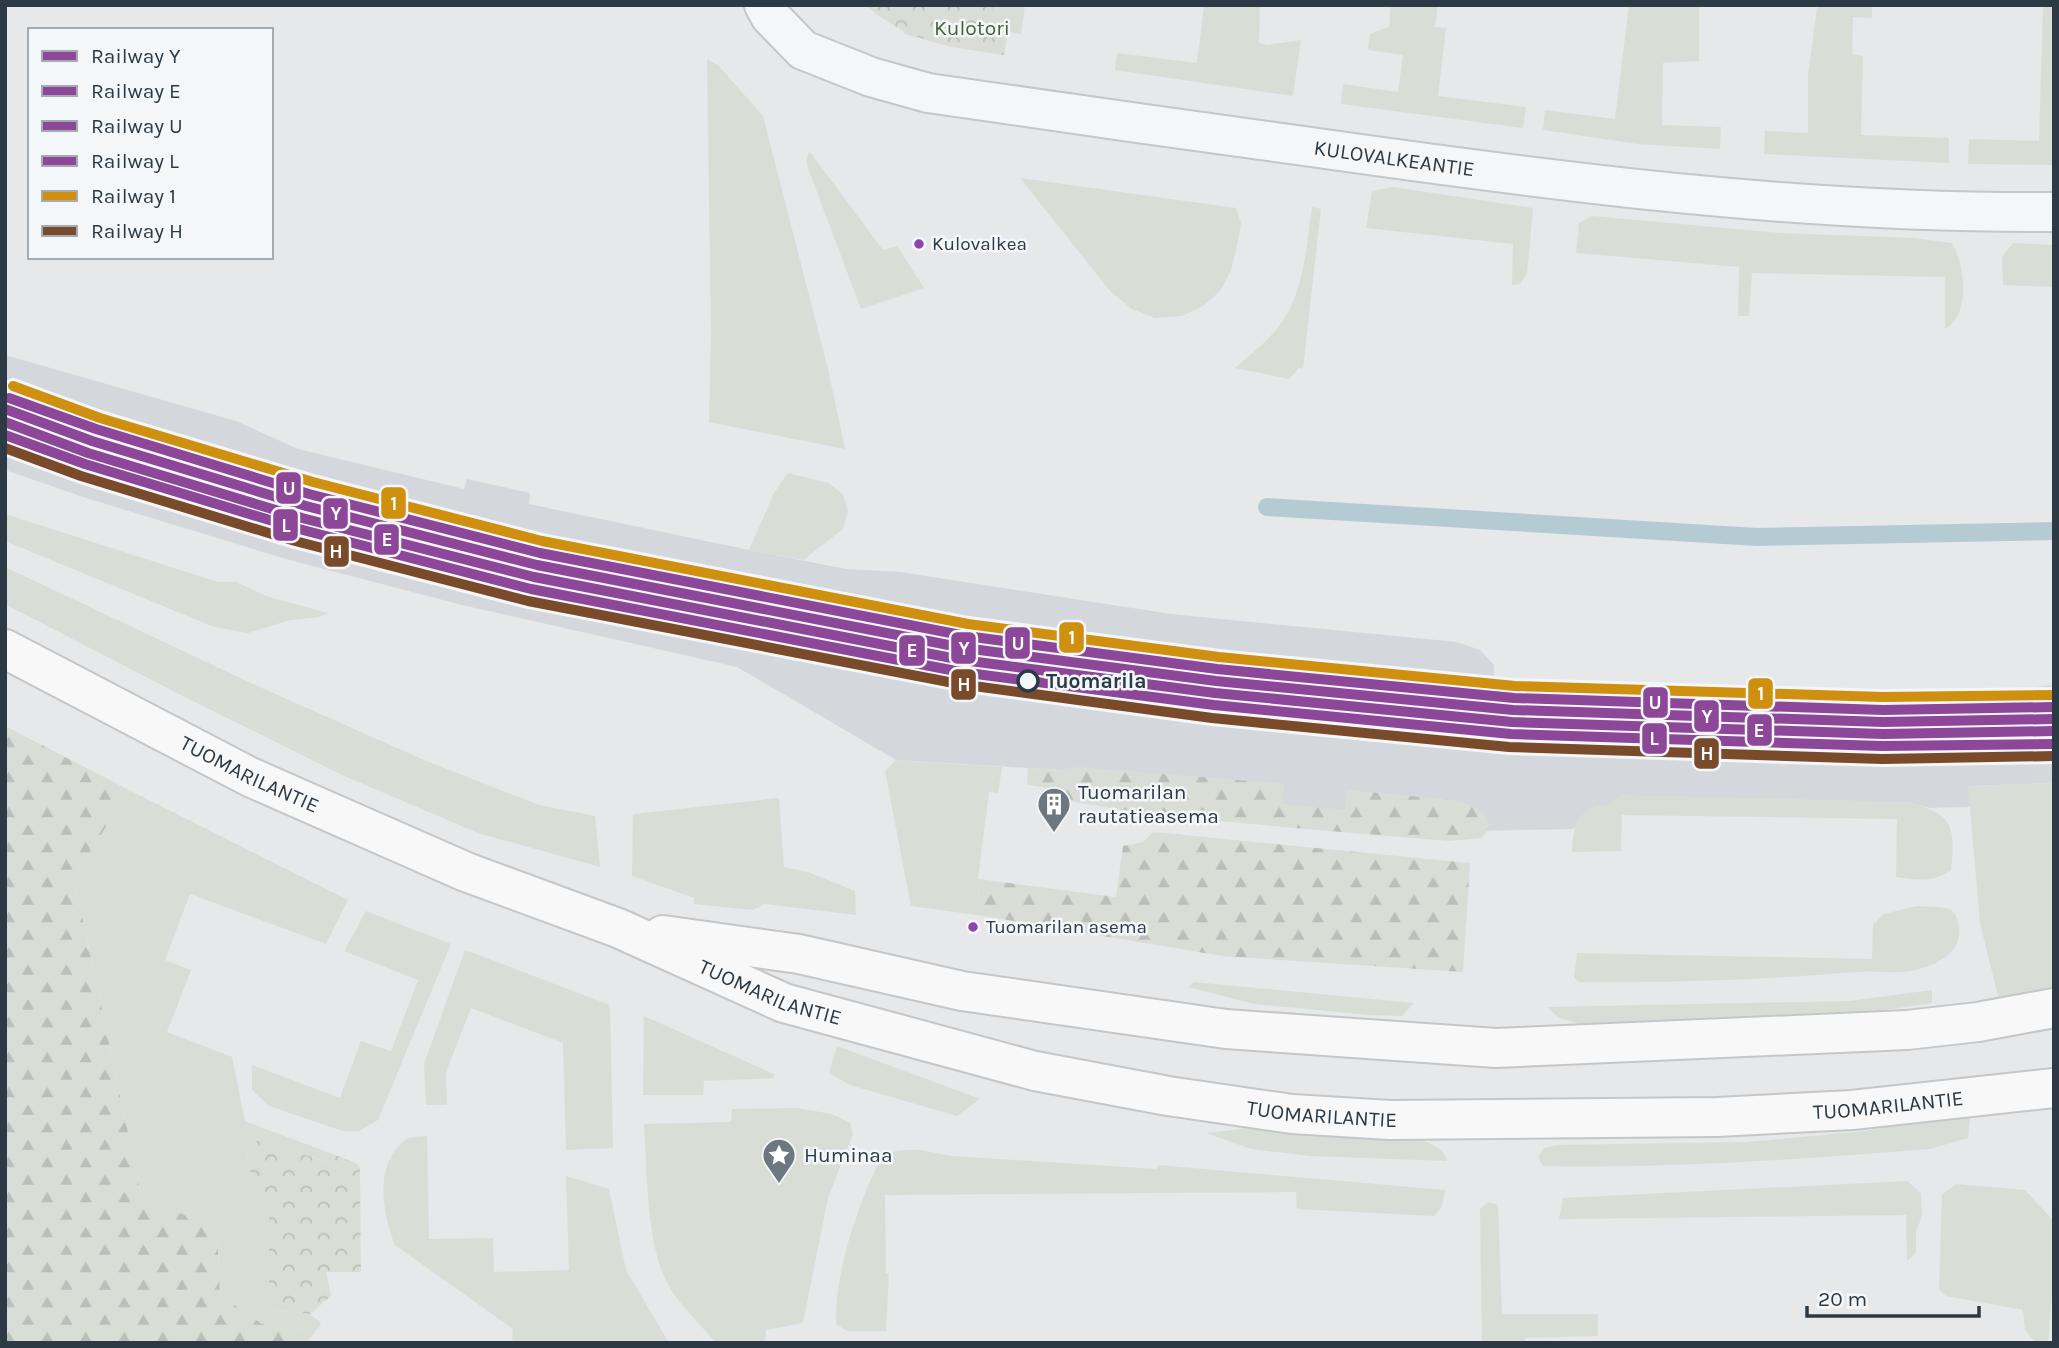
<svg xmlns="http://www.w3.org/2000/svg" width="2059" height="1348" font-family="Karla,sans-serif">
<style>
.built{fill:#d4d8dd}
.green{fill:#d8ded6}
.forest{fill:url(#forest-firs)}
.park{fill:url(#park-crowns)}
.lines{fill:none;stroke-linecap:round;stroke-linejoin:round}
.stream{stroke:#b5cbd4;stroke-width:18}
.minor-casing{stroke:#c4c6c8;stroke-width:42}
.secondary-casing{stroke:#c4c6c8;stroke-width:42}
.minor{stroke:#f5f6f7;stroke-width:38}
.secondary{stroke:#f8f8f8;stroke-width:38}
.rail-1-casing{stroke:#f4f7f9;stroke-width:16}
.rail-2-casing{stroke:#f4f7f9;stroke-width:16}
.rail-3-casing{stroke:#f4f7f9;stroke-width:16}
.rail-4-casing{stroke:#f4f7f9;stroke-width:16}
.rail-5-casing{stroke:#f4f7f9;stroke-width:16}
.rail-6-casing{stroke:#f4f7f9;stroke-width:16}
.rail-1{stroke:#8c4799;stroke-width:10}
.rail-2{stroke:#8c4799;stroke-width:10}
.rail-3{stroke:#8c4799;stroke-width:10}
.rail-4{stroke:#8c4799;stroke-width:10}
.rail-5{stroke:#ce900e;stroke-width:10}
.rail-6{stroke:#7a4b2a;stroke-width:10}
.bus-dot{fill:#8e44ad;stroke:#f4f7f9;stroke-width:2.5}
.stop-dot{fill:#f4f7f9;stroke:#2b3a45;stroke-width:3.5}
.labels{text-anchor:middle;dominant-baseline:central;stroke-width:5;stroke-linejoin:round;paint-order:stroke}
.bus-label{font-size:19px;fill:#2b3a45;stroke:#f4f7f9;text-anchor:start}
.park-label{font-size:21px;fill:#486039;stroke:#f4f7f9}
.street-label{font-size:21px;fill:#2b3a45;stroke:#f4f7f9}
.stop-label{font-size:21px;font-weight:bold;fill:#2b3a45;stroke:#f4f7f9;text-anchor:start}
.poi-label{font-size:21px;fill:#2b3a45;stroke:#f4f7f9;text-anchor:start}
.line-badge{stroke:#f4f7f9;stroke-width:2.5}
.badge-label{font-size:19px;text-anchor:middle;font-weight:bold;fill:#fff}
</style>
<defs>
<pattern id="forest-firs" width="22" height="20" patternUnits="userSpaceOnUse" patternTransform="scale(1.75)"><rect width="22" height="20" fill="#d8ded6"/><path d="M5 1l3.5 6h-7zM16 11l3.5 6h-7z" fill="#babfb9"/></pattern>
<pattern id="park-crowns" width="20" height="18" patternUnits="userSpaceOnUse" patternTransform="scale(1.75)"><rect width="20" height="18" fill="#d8ded6"/><path d="M2 6a3 3 0 1 1 6 0M12 15a3 3 0 1 1 6 0" fill="none" stroke="#babfb9"/></pattern>
</defs>
<rect width="100%" height="100%" fill="#e6e8ea"/>
<path class="built" d="M5,355L236,421L298,449L464,489L467,479L530,493L529,504L749,550L846,569L900,572L1171,614L1457,642L1480,650L1494,665L1493,694L1961,695L2054,685V783L1969,786L1970,807L1930,808L1907,802L1609,806L1589,810L1573,829L1471,831L1157,803L1061,770L896,760L737,667L462,605L286,559L86,498L5,470Z"/>
<g class="green">
<path d="M882,5H1025L1021,34L1008,32L1004,55L952,47L905,34Z"/>
<path d="M1204,5H1260L1259,43L1267,45L1301,40L1293,96L1115,70L1117,53L1197,63Z"/>
<path d="M1391,5H1438L1435,27L1446,28L1438,96L1526,107L1523,128L1341,104L1343,84L1398,92L1403,55L1368,50L1370,34L1389,27Z"/>
<path d="M1629,5H1699V61L1663,63L1662,125L1721,127L1720,149L1638,144L1543,130L1545,110L1615,119Z"/>
<path d="M1821,5H1872V18L1853,17L1852,54L1863,56L1861,135L1949,138V163L1764,154L1765,131L1808,133V75L1817,8Z"/>
<path d="M2043,5H2054V165L1968,164L1969,139L2039,141Z"/>
<path d="M707,59L719,66L763,116L828,369L845,449L709,422L711,333Z"/>
<path d="M810,152L883,250L897,246L924,288L861,309L808,168L806,158Z"/>
<path d="M1020,178L1236,208L1241,223L1237,246L1231,270L1220,291L1203,306L1182,316L1155,318L1132,309L1110,291Z"/>
<path d="M1393,187L1533,208L1527,274L1520,284L1512,285L1513,244L1366,228L1372,191Z"/>
<path d="M1312,207L1321,209L1303,369L1299,368L1289,379L1235,368C1248,356 1263,345 1275,331C1304,299 1306,248 1312,207Z"/>
<path d="M1592,216L1780,233L1914,238L1952,243C1965,264 1971,316 1945,329V277L1752,273L1749,316H1738L1739,267L1576,253L1579,223Z"/>
<path d="M2013,243L2054,245V287L2003,285L2002,257Z"/>
<path d="M788,473L828,483L843,494L848,511L843,529L803,560L749,550L774,493Z"/>
<path d="M5,514L218,582H236L269,597L328,613L319,617L290,620L248,633L214,627L5,541Z"/>
<path d="M5,567L253,684L424,760L539,805L595,816L600,867L478,833L342,775L173,691L5,604Z"/>
<path d="M896,760L1002,767L998,793L989,792L978,879L979,909L977,915L911,906L885,771Z"/>
<path d="M2054,783V989L1999,1000L1980,923L1968,786Z"/>
<path d="M129,790L348,900L326,944L190,894L165,960L191,970L167,1032L232,1057L245,1121L330,1153L326,1162L269,1141L248,1149L247,1160L253,1179L269,1199V1310L310,1314L321,1323L316,1331L262,1324L220,1295L217,1231L141,1194L74,878Z"/>
<path d="M1620,795L1907,802C1952,813 1956,825 1951,870C1934,883 1916,880 1896,877L1897,819L1622,815L1621,851L1572,852C1573,836 1573,819 1589,810C1602,802 1604,811 1620,795Z"/>
<path d="M779,798L784,867L808,872L855,891L856,915L765,904L753,910L694,904V898L632,876L633,814Z"/>
<path d="M1917,906C1926,907 1941,906 1949,909C1956,912 1958,920 1959,927C1962,956 1932,967 1909,971C1892,974 1873,970 1856,972C1763,980 1671,983 1578,982L1574,977L1577,953L1872,959L1873,924L1884,914Z"/>
<path d="M366,911L451,944L378,1120L359,1131H343L269,1106L252,1090V1065L340,1098L361,1041L391,1051L418,980L344,951Z"/>
<path d="M465,950L610,1005L613,1148L566,1150L563,1043L471,1008L446,1072L447,1105H426L424,1064Z"/>
<path d="M1194,982L1414,1003L1402,1016L1369,1015L1254,1004L1188,987Z"/>
<path d="M1932,990V1003L1839,1017L1722,1022L1578,1024L1558,1017L1547,1007L1849,1001Z"/>
<path d="M644,1016L774,1074V1078L704,1081L703,1095H643Z"/>
<path d="M837,1046L980,1099L957,1116L850,1085L829,1073Z"/>
<path d="M796,1108L832,1114L850,1123L853,1134L828,1198L803,1323L766,1330L765,1343H716C703,1327 676,1301 668,1284C646,1245 647,1169 644,1124L731,1122L732,1109Z"/>
<path d="M1970,1117L1968,1138L1930,1149C1801,1159 1672,1169 1543,1166L1538,1157L1544,1148L1556,1145L1748,1142L1865,1131L1928,1119Z"/>
<path d="M1268,1126L1418,1138C1429,1144 1445,1148 1447,1161L1310,1156L1251,1149L1206,1133Z"/>
<path d="M427,1136L429,1239L493,1238L494,1272L569,1270L566,1176L609,1189L626,1270L669,1343H512L513,1329L395,1245C382,1213 374,1164 405,1140C410,1136 420,1137 427,1136Z"/>
<path d="M920,1150L952,1156L1157,1169L1158,1165L1445,1190L1442,1207L1434,1216L1297,1209L1296,1192L885,1195L886,1273H889L886,1331H847L836,1324C835,1277 852,1224 870,1181C874,1174 877,1163 883,1157C892,1149 909,1150 920,1150Z"/>
<path d="M1907,1181L1921,1193L1922,1216L1916,1232V1252L1907,1261L1906,1215L1559,1219L1563,1198Z"/>
<path d="M1957,1184L2025,1190L2054,1221V1268L2048,1343H2036L2025,1330L2023,1310L1946,1296L1939,1289L1942,1194Z"/>
<path d="M1488,1202L1498,1205L1502,1314H1598V1336L1525,1338L1524,1343H1482L1480,1209Z"/>
</g>
<g class="forest">
<path d="M5,726L129,790L74,878L141,1194L217,1231L220,1295L262,1324L316,1331L306,1343H5Z"/>
<path d="M1078,767L1284,784L1283,804L1345,810L1347,790L1462,801L1484,812L1490,826L1482,838L1449,841L1317,830L1154,815L1062,800L1063,790L1027,785L1028,768L1061,770Z"/>
<path d="M1153,832L1470,863L1463,972L1222,956L977,915L979,909L978,879L1116,897L1123,846L1143,842Z"/>
</g>
<g class="park">
<path d="M866,5H992L1004,55C952,47 907,43 866,5Z"/>
<path d="M254,1141H269L325,1162L330,1153L356,1163L360,1168L361,1272H326L331,1296L310,1314L269,1310V1199L253,1179L247,1160L248,1149Z"/>
</g>
<g class="lines">
<path class="stream" d="M1267,507L1757,537L2054,531"/>
<defs>
<g id="minor">
<path id="s1" d="M764,5L770,16L803,50L871,77L928,93C1056,111 1183,130 1311,147C1558,182 1804,214 2054,212"/>
</g>
<g id="secondary">
<path id="s2" d="M5,649L250,777L466,872L618,928L784,1003L1035,1071L1168,1096L1292,1114L1390,1120L1717,1117L1852,1110L2054,1088"/>
<path d="M663,935L799,954L962,991L1226,1029L1496,1048L1907,1030L1978,1022L2054,1008"/>
</g>
</defs>
<use href="#minor" class="minor-casing"/>
<use href="#secondary" class="secondary-casing"/>
<use href="#minor" class="minor"/>
<use href="#secondary" class="secondary"/>
<defs>
<path id="rail-1" d="M5,409L92,441L306,506L537,565L964,648L1216,681L1513,710L1883,722L2054,719"/>
<path id="rail-2" d="M5,422L88,453L302,518L534,577L962,660L1215,693L1512,722L1883,734L2054,731"/>
<path id="rail-3" d="M9,398L96,429L309,494L540,553L966,636L1217,669L1514,698L1883,710L2054,707"/>
<path id="rail-4" d="M5,435L85,464L299,529L531,589L961,672L1214,705L1511,734L1882,746L2054,744"/>
<path id="rail-5" d="M13,386L100,418L313,482L542,541L968,624L1219,657L1515,686L1883,697L2054,695"/>
<path id="rail-6" d="M5,448L81,476L295,541L528,601L959,684L1212,718L1509,747L1882,759L2054,756"/>
</defs>
<use href="#rail-1" class="rail-1-casing"/>
<use href="#rail-2" class="rail-2-casing"/>
<use href="#rail-3" class="rail-3-casing"/>
<use href="#rail-4" class="rail-4-casing"/>
<use href="#rail-5" class="rail-5-casing"/>
<use href="#rail-6" class="rail-6-casing"/>
<use href="#rail-1" class="rail-1"/>
<use href="#rail-2" class="rail-2"/>
<use href="#rail-3" class="rail-3"/>
<use href="#rail-4" class="rail-4"/>
<use href="#rail-5" class="rail-5"/>
<use href="#rail-6" class="rail-6"/>
</g>
<defs>
<symbol id="building-pin" viewBox="-11 -11 22 30"><path d="M0 17L-7.5 6A9.5 9.5 0 1 1 7.5 6Z" fill="#6c777f" stroke="#f4f7f9"/><path d="M-4-6H4V6H1V3H-1V6H-4ZM-2.5-4.3h1.7v1.8h-1.7ZM.8-4.3h1.7v1.8H.8ZM-2.5-1h1.7V.8h-1.7ZM.8-1h1.7V.8H.8Z" fill="#fff"/></symbol>
<symbol id="sight-pin" viewBox="-11 -11 22 30"><path d="M0 17L-7.5 6A9.5 9.5 0 1 1 7.5 6Z" fill="#6c777f" stroke="#f4f7f9"/><path d="M0-6L1.8-2.2L6-1.7L2.9 1.2L3.7 5.4L0 3.3L-3.7 5.4L-2.9 1.2L-6-1.7L-1.8-2.2Z" fill="#fff"/></symbol>
</defs>
<g fill-rule="evenodd">
<use href="#building-pin" x="1035" y="785" width="38" height="52"/>
<use href="#sight-pin" x="760" y="1136" width="38" height="52"/>
</g>
<g class="bus-dot">
<circle cx="919" cy="244" r="6"/>
<circle cx="973" cy="927" r="6"/>
</g>
<circle class="stop-dot" cx="1028" cy="681" r="10"/>
<g class="labels">
<g class="bus-label">
<text x="932" y="244">Kulovalkea</text>
<text x="986" y="927">Tuomarilan asema</text>
</g>
<g class="park-label">
<text x="972" y="28">Kulotori</text>
</g>
<g class="street-label">
<text stroke="none"><textPath href="#s1" startOffset="663">KULOVALKEANTIE</textPath></text>
<text stroke="none"><textPath href="#s2" startOffset="275">TUOMARILANTIE</textPath></text>
<text stroke="none"><textPath href="#s2" startOffset="840">TUOMARILANTIE</textPath></text>
<text stroke="none"><textPath href="#s2" startOffset="1974">TUOMARILANTIE</textPath></text>
<text stroke="none"><textPath href="#s2" startOffset="1407">TUOMARILANTIE</textPath></text>
</g>
<g class="stop-label">
<text x="1046" y="681">Tuomarila</text>
</g>
<g class="poi-label">
<text x="1078" y="792">Tuomarilan<tspan x="1078" dy="24">rautatieasema</tspan></text>
<text x="804" y="1155">Huminaa</text>
</g>
</g>
<g class="line-badge">
<rect x="275" y="471" width="27" height="34" rx="7" fill="#8c4799"/>
<rect x="380" y="486" width="27" height="34" rx="7" fill="#ce900e"/>
<rect x="322" y="497" width="27" height="33" rx="7" fill="#8c4799"/>
<rect x="272" y="508" width="27" height="34" rx="7" fill="#8c4799"/>
<rect x="373" y="523" width="27" height="33" rx="7" fill="#8c4799"/>
<rect x="323" y="535" width="27" height="33" rx="7" fill="#7a4b2a"/>
<rect x="1058" y="621" width="27" height="33" rx="7" fill="#ce900e"/>
<rect x="1004" y="626" width="27" height="34" rx="7" fill="#8c4799"/>
<rect x="950" y="631" width="27" height="34" rx="7" fill="#8c4799"/>
<rect x="898" y="634" width="28" height="33" rx="7" fill="#8c4799"/>
<rect x="950" y="668" width="27" height="33" rx="7" fill="#7a4b2a"/>
<rect x="1747" y="677" width="27" height="33" rx="7" fill="#ce900e"/>
<rect x="1642" y="686" width="27" height="33" rx="7" fill="#8c4799"/>
<rect x="1693" y="699" width="27" height="34" rx="7" fill="#8c4799"/>
<rect x="1746" y="713" width="27" height="34" rx="7" fill="#8c4799"/>
<rect x="1641" y="722" width="27" height="33" rx="7" fill="#8c4799"/>
<rect x="1693" y="737" width="27" height="33" rx="7" fill="#7a4b2a"/>
</g>
<g class="badge-label">
<text x="289" y="495">U</text>
<text x="394" y="510">1</text>
<text x="336" y="520">Y</text>
<text x="286" y="532">L</text>
<text x="387" y="546">E</text>
<text x="336" y="558">H</text>
<text x="1072" y="644">1</text>
<text x="1018" y="650">U</text>
<text x="964" y="655">Y</text>
<text x="912" y="657">E</text>
<text x="964" y="691">H</text>
<text x="1761" y="700">1</text>
<text x="1655" y="709">U</text>
<text x="1707" y="723">Y</text>
<text x="1759" y="737">E</text>
<text x="1654" y="745">L</text>
<text x="1707" y="760">H</text>
</g>
<rect width="2059" height="1348" fill="none" stroke="#2b3a45" stroke-width="14"/>
<rect x="28" y="28" width="245" height="231" fill="#f4f7f9" stroke="#a4abb1" stroke-width="2"/>
<rect x="42" y="51" width="35" height="10" fill="#8c4799" stroke="#a4abb1" stroke-width="2"/>
<text x="91" y="63" font-size="21" fill="#2b3a45">Railway Y</text>
<rect x="42" y="86" width="35" height="10" fill="#8c4799" stroke="#a4abb1" stroke-width="2"/>
<text x="91" y="98" font-size="21" fill="#2b3a45">Railway E</text>
<rect x="42" y="121" width="35" height="10" fill="#8c4799" stroke="#a4abb1" stroke-width="2"/>
<text x="91" y="133" font-size="21" fill="#2b3a45">Railway U</text>
<rect x="42" y="156" width="35" height="10" fill="#8c4799" stroke="#a4abb1" stroke-width="2"/>
<text x="91" y="168" font-size="21" fill="#2b3a45">Railway L</text>
<rect x="42" y="191" width="35" height="10" fill="#ce900e" stroke="#a4abb1" stroke-width="2"/>
<text x="91" y="203" font-size="21" fill="#2b3a45">Railway 1</text>
<rect x="42" y="226" width="35" height="10" fill="#7a4b2a" stroke="#a4abb1" stroke-width="2"/>
<text x="91" y="238" font-size="21" fill="#2b3a45">Railway H</text>
<path d="M1807 1306v10h172v-10" fill="none" stroke="#2b3a45" stroke-width="3.5"/>
<text x="1818" y="1306" font-size="21" fill="#2b3a45" stroke="#f4f7f9" stroke-width="5" paint-order="stroke">20 m</text>
</svg>
